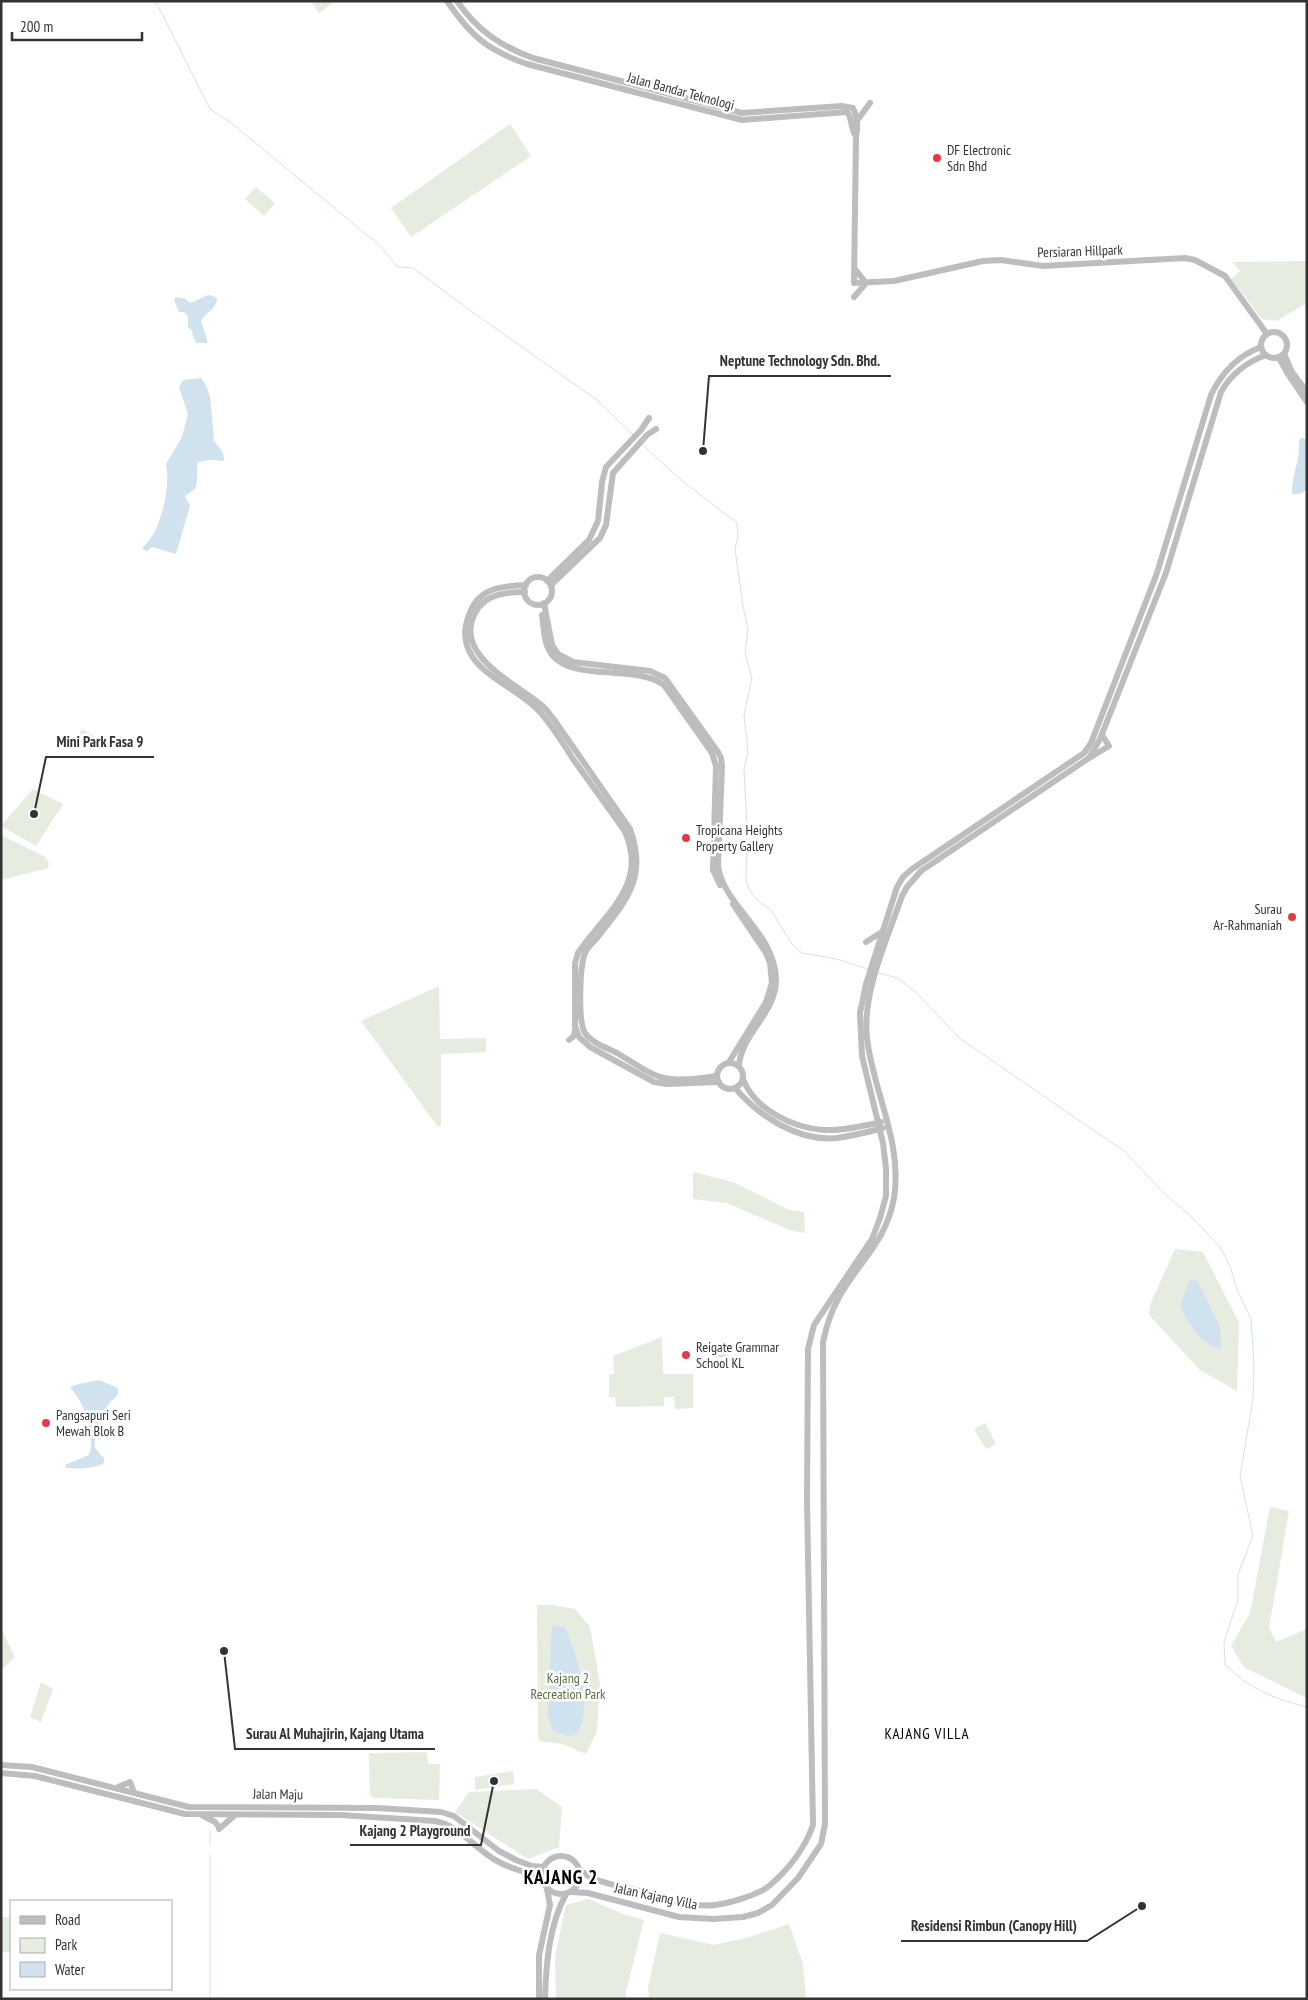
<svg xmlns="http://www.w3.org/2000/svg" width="1308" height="2000" font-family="'PT Sans Narrow',sans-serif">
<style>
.green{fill:#e6ecdf}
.water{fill:#cfe2ee}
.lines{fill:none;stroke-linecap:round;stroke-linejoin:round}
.stream{stroke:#cfe2ee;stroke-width:1}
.secondary{stroke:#bdbdbd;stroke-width:6}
.poi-dot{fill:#e63946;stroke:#fff;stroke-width:2}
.labels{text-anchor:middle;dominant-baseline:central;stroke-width:5;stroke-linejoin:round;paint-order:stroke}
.street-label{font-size:14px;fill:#333;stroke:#fff}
.poi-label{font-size:14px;fill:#333;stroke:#fff;text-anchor:start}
.park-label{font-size:14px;fill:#56703f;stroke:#fff}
.neighbourhood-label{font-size:15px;letter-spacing:1px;fill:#000;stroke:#fff}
.district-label{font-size:19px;font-weight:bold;letter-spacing:1px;fill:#000;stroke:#fff}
.leader{fill:none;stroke:#333;stroke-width:2}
.callout-dot{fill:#333;stroke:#fff;stroke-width:2}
.callout-label{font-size:15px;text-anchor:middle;font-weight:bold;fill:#333;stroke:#fff;stroke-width:5;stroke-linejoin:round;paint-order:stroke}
</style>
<rect width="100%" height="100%" fill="#fff"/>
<g class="green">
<path d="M311,1H336L319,13Z"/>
<path d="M510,124L531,156L411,237L391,208Z"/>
<path d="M256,187L275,203L264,216L245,199Z"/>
<path d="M1307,261V303L1276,321L1262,319L1231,279L1240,271L1232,262Z"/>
<path d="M82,729L98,738L92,749L76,740Z"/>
<path d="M33,789L63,804L36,846L1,826Z"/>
<path d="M1,835L45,857L49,863L48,868L1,880Z"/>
<path d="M439,986L440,1039L486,1038V1052L441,1054V1126L438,1127L361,1021Z"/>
<path d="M693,1172L733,1182L789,1210L804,1212L805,1233L790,1230L726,1203L693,1199Z"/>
<path d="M1175,1249L1203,1252L1239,1323L1237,1391L1200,1370L1149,1315L1150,1305Z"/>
<path d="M662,1337L663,1374H693V1408L675,1409L674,1397H664V1406L616,1407L615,1397H609V1374H614L613,1356Z"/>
<path d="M985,1423L996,1444L986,1449L974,1429Z"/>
<path d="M1270,1507L1289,1511L1269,1628L1276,1642L1307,1629V1698L1245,1668L1231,1646L1250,1613Z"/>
<path d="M537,1605H553L575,1609L590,1627L600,1684L597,1731L586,1754L562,1744L540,1741L538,1737Z"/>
<path d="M1,1628L15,1657L1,1670Z"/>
<path d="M41,1682L53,1689L41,1722L30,1717Z"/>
<path d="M427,1752L428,1764H440L439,1800L374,1798L370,1794L369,1753Z"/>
<path d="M513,1771L514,1784L475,1790V1777Z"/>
<path d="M536,1789L562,1807L559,1847L528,1859L455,1812L469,1792Z"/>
<path d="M588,1899L623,1914L644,1920L626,1992V1999H556L555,1956L566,1905Z"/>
<rect x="1" y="1917" width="10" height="35"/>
<path d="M789,1924L803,1964L806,1999H649L648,1987L660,1933L714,1945L750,1937Z"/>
</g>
<g class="water">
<path d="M210,295L217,298C216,310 206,312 201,321L207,339V343H196L191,329L188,328V316L184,312H179L174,300L176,297L186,299L190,303C198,301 202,296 210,295Z"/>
<path d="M201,378C213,392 211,412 213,428C214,432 213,437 214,440C219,450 224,448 224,461L210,460L198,462C196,471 198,478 196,488L185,496L190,506L176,554L152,547L147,551L142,549C147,543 153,536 156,529C164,510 170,485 166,464L182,437L188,414L179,387L183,380Z"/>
<path d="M1302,437L1307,441V490L1299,494H1292C1291,476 1301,459 1299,441Z"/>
<path d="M1190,1280H1197L1220,1327L1221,1349C1200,1345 1188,1323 1180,1305Z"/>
<path d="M718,1343H729L728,1357H718Z"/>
<path d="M99,1380L118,1388C119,1398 113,1398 109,1404C103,1411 93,1438 95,1446C96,1450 101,1455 104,1458V1463C94,1469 78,1469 66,1468L65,1465L89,1455C96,1439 84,1399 70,1388L74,1385Z"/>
<path d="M552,1626L565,1627C572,1644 578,1661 582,1679C585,1692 588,1737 569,1736C564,1736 557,1731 552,1729L548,1715Z"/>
</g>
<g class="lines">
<g class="stream">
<path d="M152,1L157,4L210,109L230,122L378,244L398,267L413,268L471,311L597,400L633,435"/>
<path d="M643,445L680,479L737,523L738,537L735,549L743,606L748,629L745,653L752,678L744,715L748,751L744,769L747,828L746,879L749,889L757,900L771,910L792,944L802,953L837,959L868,969"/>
<path d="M879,973L897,978L916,992L959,1038L1124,1151L1167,1196L1192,1217L1220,1247L1230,1266L1238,1292L1251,1319L1254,1366L1253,1399L1240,1476L1253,1536L1238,1574V1599L1224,1642L1225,1664C1247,1688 1275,1699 1307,1707"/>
<path d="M210,1845V1831"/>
<path d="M210,1855V1999"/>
</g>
<g class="secondary">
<path d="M447,1C471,36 487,50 527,64L742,120L847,112C853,119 850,129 856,136"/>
<path d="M457,1C477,30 500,46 533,58L742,113L842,106L853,108C857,116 858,127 856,136L854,283L894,281L983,261L1001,260L1043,266L1185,258L1195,260L1225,276L1267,334"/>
<path d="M856,122L870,103"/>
<path d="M854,297L866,283L855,269"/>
<circle cx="1274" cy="345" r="13"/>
<path d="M1284,354L1292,372L1307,392"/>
<path d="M1279,358L1288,374L1307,402"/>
<circle cx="538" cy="591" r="14"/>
<path d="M547,581L589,540L598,521L602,482L606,467L641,430L649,418"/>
<path d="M526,585C504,586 481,587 471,610C445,667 512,681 540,712C553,727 563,743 573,759C590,783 607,806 624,830C650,884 605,913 578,953L575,963V1026L579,1037L590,1047L654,1082L667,1084L719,1082"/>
<path d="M551,585L600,538L606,525L613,473L647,435L656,429"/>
<path d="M525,592C505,592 485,594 475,613C453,655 515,683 540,704C546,708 551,716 555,721L630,829C647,875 629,898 600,934C596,940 589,945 586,951C579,964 578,1022 585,1033C592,1043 607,1048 617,1053C631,1061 645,1072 660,1077C677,1082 700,1078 717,1076"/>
<path d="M544,603L552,645L558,654L573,662L650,671L665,678L718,752L721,758L722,767L718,865C722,905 775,932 776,979C777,1012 742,1033 739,1065"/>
<path d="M542,615C544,626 543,640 549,650C567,684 634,663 664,685L712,753L716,766L713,870L720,885"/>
<path d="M1091,757L1109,746L1102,735"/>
<path d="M866,942L882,932"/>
<path d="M569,1040L574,1036L575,1030"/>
<path d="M729,1062L766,1002L772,983L770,963L766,953L733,904"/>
<circle cx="730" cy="1076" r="13"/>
<path d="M743,1079C754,1109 793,1128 824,1130C842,1131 864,1126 881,1122"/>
<path d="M735,1088C759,1116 798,1142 837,1138C852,1136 868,1132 883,1128"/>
<path d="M1,1765L32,1767L189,1807L377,1808L441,1812L454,1816L499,1851L516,1860L532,1866L543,1867"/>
<path d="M1,1773L35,1776L185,1814L340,1815L435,1821C460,1826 475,1849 497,1861C511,1869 526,1872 541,1877"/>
<path d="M118,1787L130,1782L134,1792"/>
<path d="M202,1815L215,1822L219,1827"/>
<path d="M219,1829L235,1815"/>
<circle cx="561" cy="1875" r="19"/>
<path d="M580,1870C594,1883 617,1885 636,1890C661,1897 689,1908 715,1905C730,1903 758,1895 769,1886C788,1870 805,1848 813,1825L807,1501L808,1349L814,1325L872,1239L880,1218L886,1196V1169L883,1143L862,1056L860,1013L866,984L897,887L903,877L912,869L1084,753L1091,743L1157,573L1211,395C1222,372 1237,356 1261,347"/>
<path d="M571,1892L588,1893L679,1917L713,1919L743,1917L758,1913L772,1905L798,1878L821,1844L825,1824L823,1342C826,1328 831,1312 838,1299C858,1262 886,1243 894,1198C903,1142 873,1092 867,1038C862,992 887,940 902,896L907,887L921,871L1089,758L1100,739L1166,573L1221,392C1231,374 1247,362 1266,355"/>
<path d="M539,1999V1955L550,1905L547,1889"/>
<path d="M545,1999C546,1964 549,1925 566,1894"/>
</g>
</g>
<g class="poi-dot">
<circle cx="937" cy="158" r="5"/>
<circle cx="686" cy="838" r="5"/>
<circle cx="1292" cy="917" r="5"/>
<circle cx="686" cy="1355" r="5"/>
<circle cx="46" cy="1423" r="5"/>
</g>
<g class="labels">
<g class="street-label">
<text transform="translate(681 91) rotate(15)">Jalan Bandar Teknologi</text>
<text transform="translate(1080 251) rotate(-2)">Persiaran Hillpark</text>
<text transform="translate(278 1794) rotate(1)">Jalan Maju</text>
<text transform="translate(656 1896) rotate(12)">Jalan Kajang Villa</text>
</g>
<g class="poi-label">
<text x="947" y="150">DF Electronic<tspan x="947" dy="16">Sdn Bhd</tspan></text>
<text x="696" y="830">Tropicana Heights<tspan x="696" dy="16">Property Gallery</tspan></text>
<text x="1282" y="909" text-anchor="end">Surau<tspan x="1282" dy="16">Ar-Rahmaniah</tspan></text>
<text x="696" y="1347">Reigate Grammar<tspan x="696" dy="16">School KL</tspan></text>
<text x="56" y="1415">Pangsapuri Seri<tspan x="56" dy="16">Mewah Blok B</tspan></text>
</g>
<g class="park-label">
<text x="568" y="1678">Kajang 2<tspan x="568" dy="16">Recreation Park</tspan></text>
</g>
<g class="neighbourhood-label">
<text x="927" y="1733">KAJANG VILLA</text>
</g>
<g class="district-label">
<text x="561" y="1877">KAJANG 2</text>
</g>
</g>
<path class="leader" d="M703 451L709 376H891M34 814L46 757H154M224 1651L235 1749H435M494 1781L481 1845H350M1142 1906L1087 1941H901"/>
<g class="callout-dot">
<circle cx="703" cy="451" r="5"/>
<circle cx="34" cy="814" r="5"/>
<circle cx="224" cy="1651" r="5"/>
<circle cx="494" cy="1781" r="5"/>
<circle cx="1142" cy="1906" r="5"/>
</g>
<g class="callout-label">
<text x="800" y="366">Neptune Technology Sdn. Bhd.</text>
<text x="100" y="747">Mini Park Fasa 9</text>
<text x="335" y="1739">Surau Al Muhajirin, Kajang Utama</text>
<text x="415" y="1836">Kajang 2 Playground</text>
<text x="994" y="1931">Residensi Rimbun (Canopy Hill)</text>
</g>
<rect width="1308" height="2000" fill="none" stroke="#333333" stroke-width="5"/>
<rect x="10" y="1900" width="162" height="90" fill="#ffffff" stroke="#adadad"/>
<rect x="20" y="1916" width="25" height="8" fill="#bdbdbd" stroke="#adadad"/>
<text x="55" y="1925" font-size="15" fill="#333333">Road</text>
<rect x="20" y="1938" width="25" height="15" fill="#e6ecdf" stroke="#adadad"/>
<text x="55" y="1950" font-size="15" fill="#333333">Park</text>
<rect x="20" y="1962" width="25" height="15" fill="#cfe2ee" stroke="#adadad"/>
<text x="55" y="1975" font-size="15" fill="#333333">Water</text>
<path d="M12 32v8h130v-8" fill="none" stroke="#333333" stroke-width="2.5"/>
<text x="20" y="32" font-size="15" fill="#333333" stroke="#ffffff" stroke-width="4" paint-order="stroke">200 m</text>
</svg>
